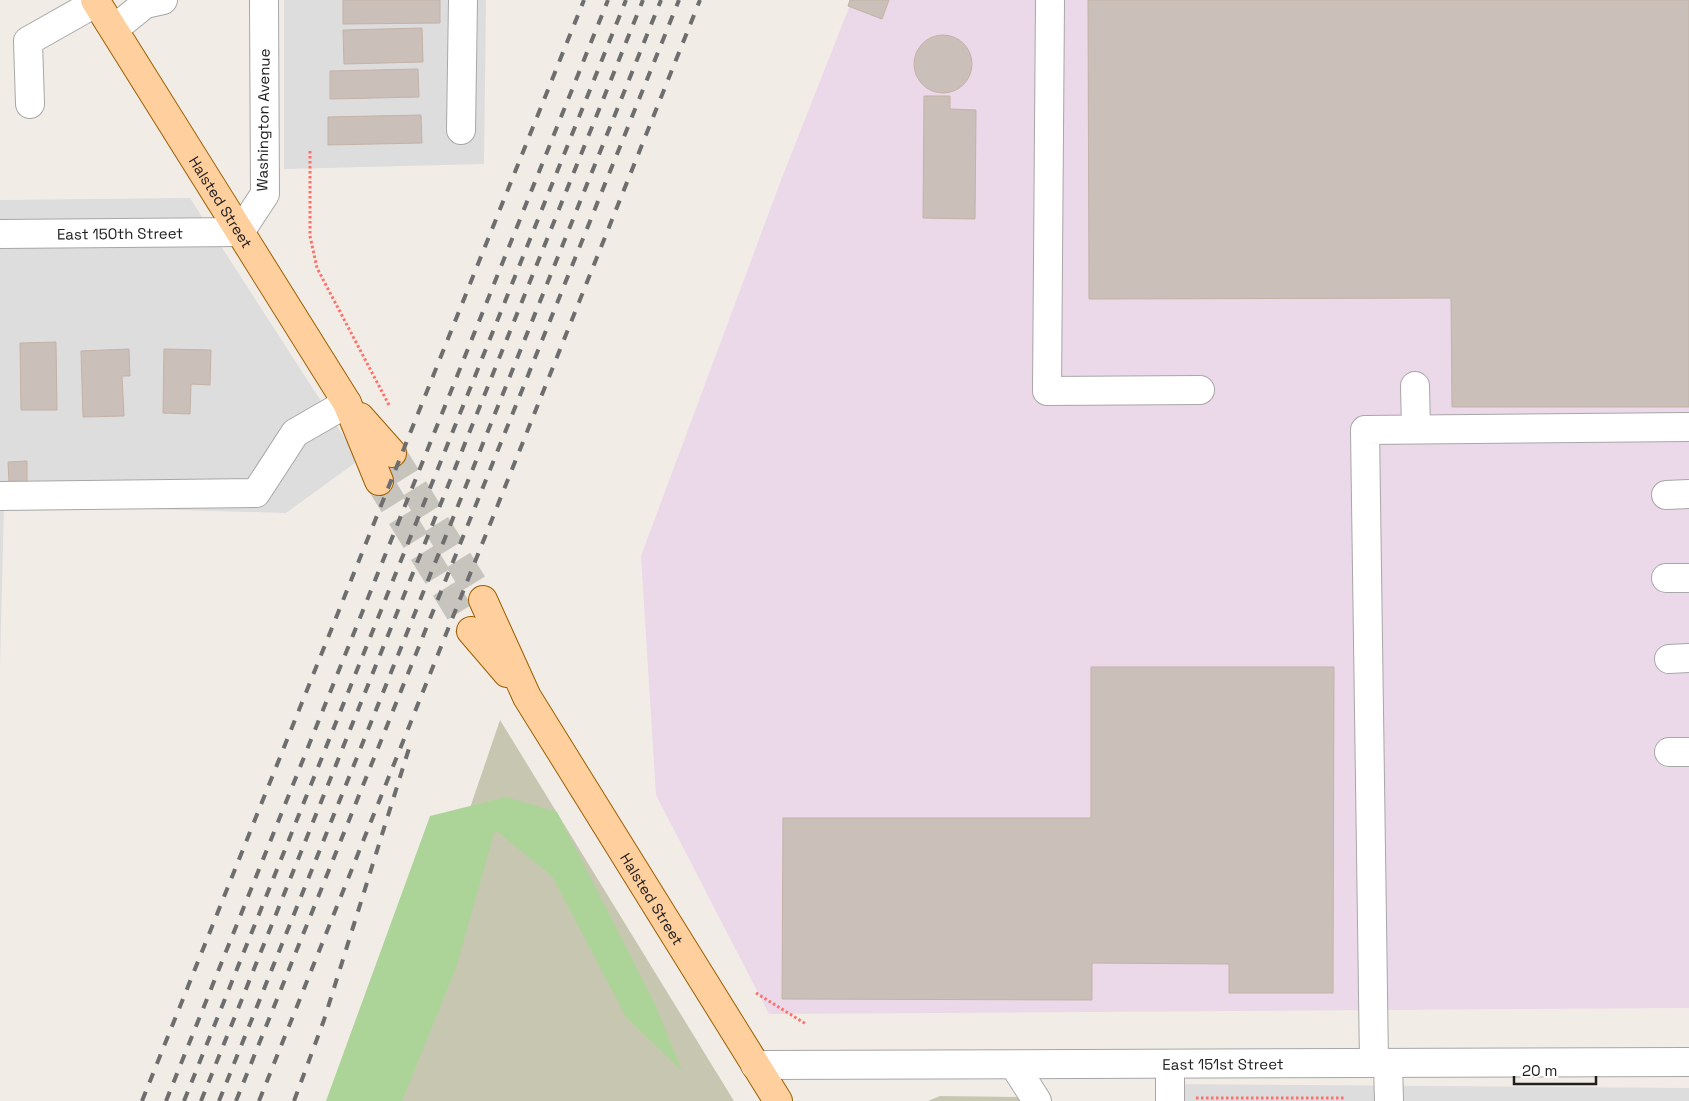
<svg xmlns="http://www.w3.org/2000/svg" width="1689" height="1101" font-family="'Space Grotesk',sans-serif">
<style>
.residential{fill:#dedddd}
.industrial{fill:#ebd8e9}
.construction{fill:#c7c6b1}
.forest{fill:#add498}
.building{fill:#cabfb9;stroke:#c4b2a7}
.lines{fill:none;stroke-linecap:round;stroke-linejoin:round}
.major-tunnel{stroke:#c7c4be;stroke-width:28;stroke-dasharray:28 14;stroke-linecap:butt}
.minor-casing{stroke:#a7a7a7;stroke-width:30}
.major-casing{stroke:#9d5f00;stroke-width:30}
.path{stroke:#ff706a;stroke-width:3;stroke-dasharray:2.5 2.5;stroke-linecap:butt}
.minor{stroke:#fff;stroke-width:28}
.major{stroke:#ffcf9e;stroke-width:28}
.rail{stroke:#6e6e6e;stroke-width:4;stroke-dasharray:10 10;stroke-linecap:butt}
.labels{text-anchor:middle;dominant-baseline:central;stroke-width:4;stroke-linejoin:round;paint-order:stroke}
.street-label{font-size:15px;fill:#202020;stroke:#fff}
</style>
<rect width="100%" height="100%" fill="#f1ede6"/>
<g class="residential">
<path d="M284,0H486L484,164L284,169Z"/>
<path d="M190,198L359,460L286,513L4,505L0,666V200Z"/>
<path d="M1161,1084L1689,1088V1101H1161Z"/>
</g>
<path class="industrial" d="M852,0H1689V1008L769,1014L656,795L641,556L783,175Z"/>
<g class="construction">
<path d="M500,720L734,1101H370Z"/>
<path d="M940,1096L1024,1097L1026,1101H928Z"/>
</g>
<path class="forest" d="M506,797L557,812L655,1004L682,1071L626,1017L552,876L495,830L456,968L402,1101H326L430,816Z"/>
<g class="building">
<path d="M343,0H440V23L343,24Z"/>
<path d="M850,0H889L882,19L848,6Z"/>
<path d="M1088,0H1689V407H1452L1451,298L1089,299Z"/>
<path d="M422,28L423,62L344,64L343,30Z"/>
<circle cx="943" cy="64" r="29"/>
<path d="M418,69L419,97L330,99V71Z"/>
<path d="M924,96H950V109L976,110L975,219L923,218Z"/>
<path d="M421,115L422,143L328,145V117Z"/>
<path d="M56,342L57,410H21L20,343Z"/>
<path d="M129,349L130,376H122L124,416L83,417L81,351Z"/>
<path d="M164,349L211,350L210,385L191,384L190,414L163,413Z"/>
<path d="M27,461V482L9,483L8,462Z"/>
<path d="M1091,667H1334L1333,993H1229V964L1092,963V1000L782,999L783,818H1091Z"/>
</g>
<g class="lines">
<g class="major-tunnel">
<path d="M392,453L483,600"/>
<path d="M379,481L471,631"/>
</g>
<defs>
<g id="minor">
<path d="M1050,0L1047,391L1200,390"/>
<path d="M114,29L145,4L163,0"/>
<path d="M30,104L28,41L97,2"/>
<path d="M461,130L463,0"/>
<path id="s1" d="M0,234L240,232L265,194L264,0"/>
<path d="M1415,386L1416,429"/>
<path d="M1666,495L1689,494"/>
<path d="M0,496L256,493L295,433L347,403"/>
<path d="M1666,578H1689"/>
<path d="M1669,659L1689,658"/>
<path d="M1669,752H1689"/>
<path d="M1374,1063L1365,430L1689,427"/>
<path d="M1388,1063L1389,1101"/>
<path id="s2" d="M755,1065L1689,1062"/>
<path d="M1014,1065L1037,1101"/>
<path d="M1170,1065V1101"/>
</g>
<g id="major">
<path id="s3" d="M95,0L347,403L379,481"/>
<path d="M360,417L392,453"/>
<path id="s4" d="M483,600L527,697L778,1101"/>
<path d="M471,631L507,673"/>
</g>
</defs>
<use href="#minor" class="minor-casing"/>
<use href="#major" class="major-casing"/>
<g class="path">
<path d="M310,151V236L317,268L389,405"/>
<path d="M756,993L806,1024"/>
<path d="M1196,1098H1345"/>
</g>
<use href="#minor" class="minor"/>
<use href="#major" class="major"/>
<g class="rail">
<path d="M142,1101L584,0"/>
<path d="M166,1101L608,0"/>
<path d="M184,1101L626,0"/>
<path d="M201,1101L643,0"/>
<path d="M219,1101L661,0"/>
<path d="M236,1101L679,0"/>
<path d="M259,1101L700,0"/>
<path d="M294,1101L324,1020L411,742"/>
</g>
</g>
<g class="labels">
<g class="street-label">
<text transform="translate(263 120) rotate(-89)">Washington Avenue</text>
<text stroke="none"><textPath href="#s3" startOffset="238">Halsted Street</textPath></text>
<text stroke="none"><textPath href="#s1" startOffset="120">East 150th Street</textPath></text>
<text stroke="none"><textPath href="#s4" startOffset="344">Halsted Street</textPath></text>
<text stroke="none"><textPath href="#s2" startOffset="468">East 151st Street</textPath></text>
</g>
</g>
<path d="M1514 1076v8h82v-8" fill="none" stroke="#202020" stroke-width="2.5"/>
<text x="1522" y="1076" font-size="15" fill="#202020" stroke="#ffffff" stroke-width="4" paint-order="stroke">20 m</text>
</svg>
